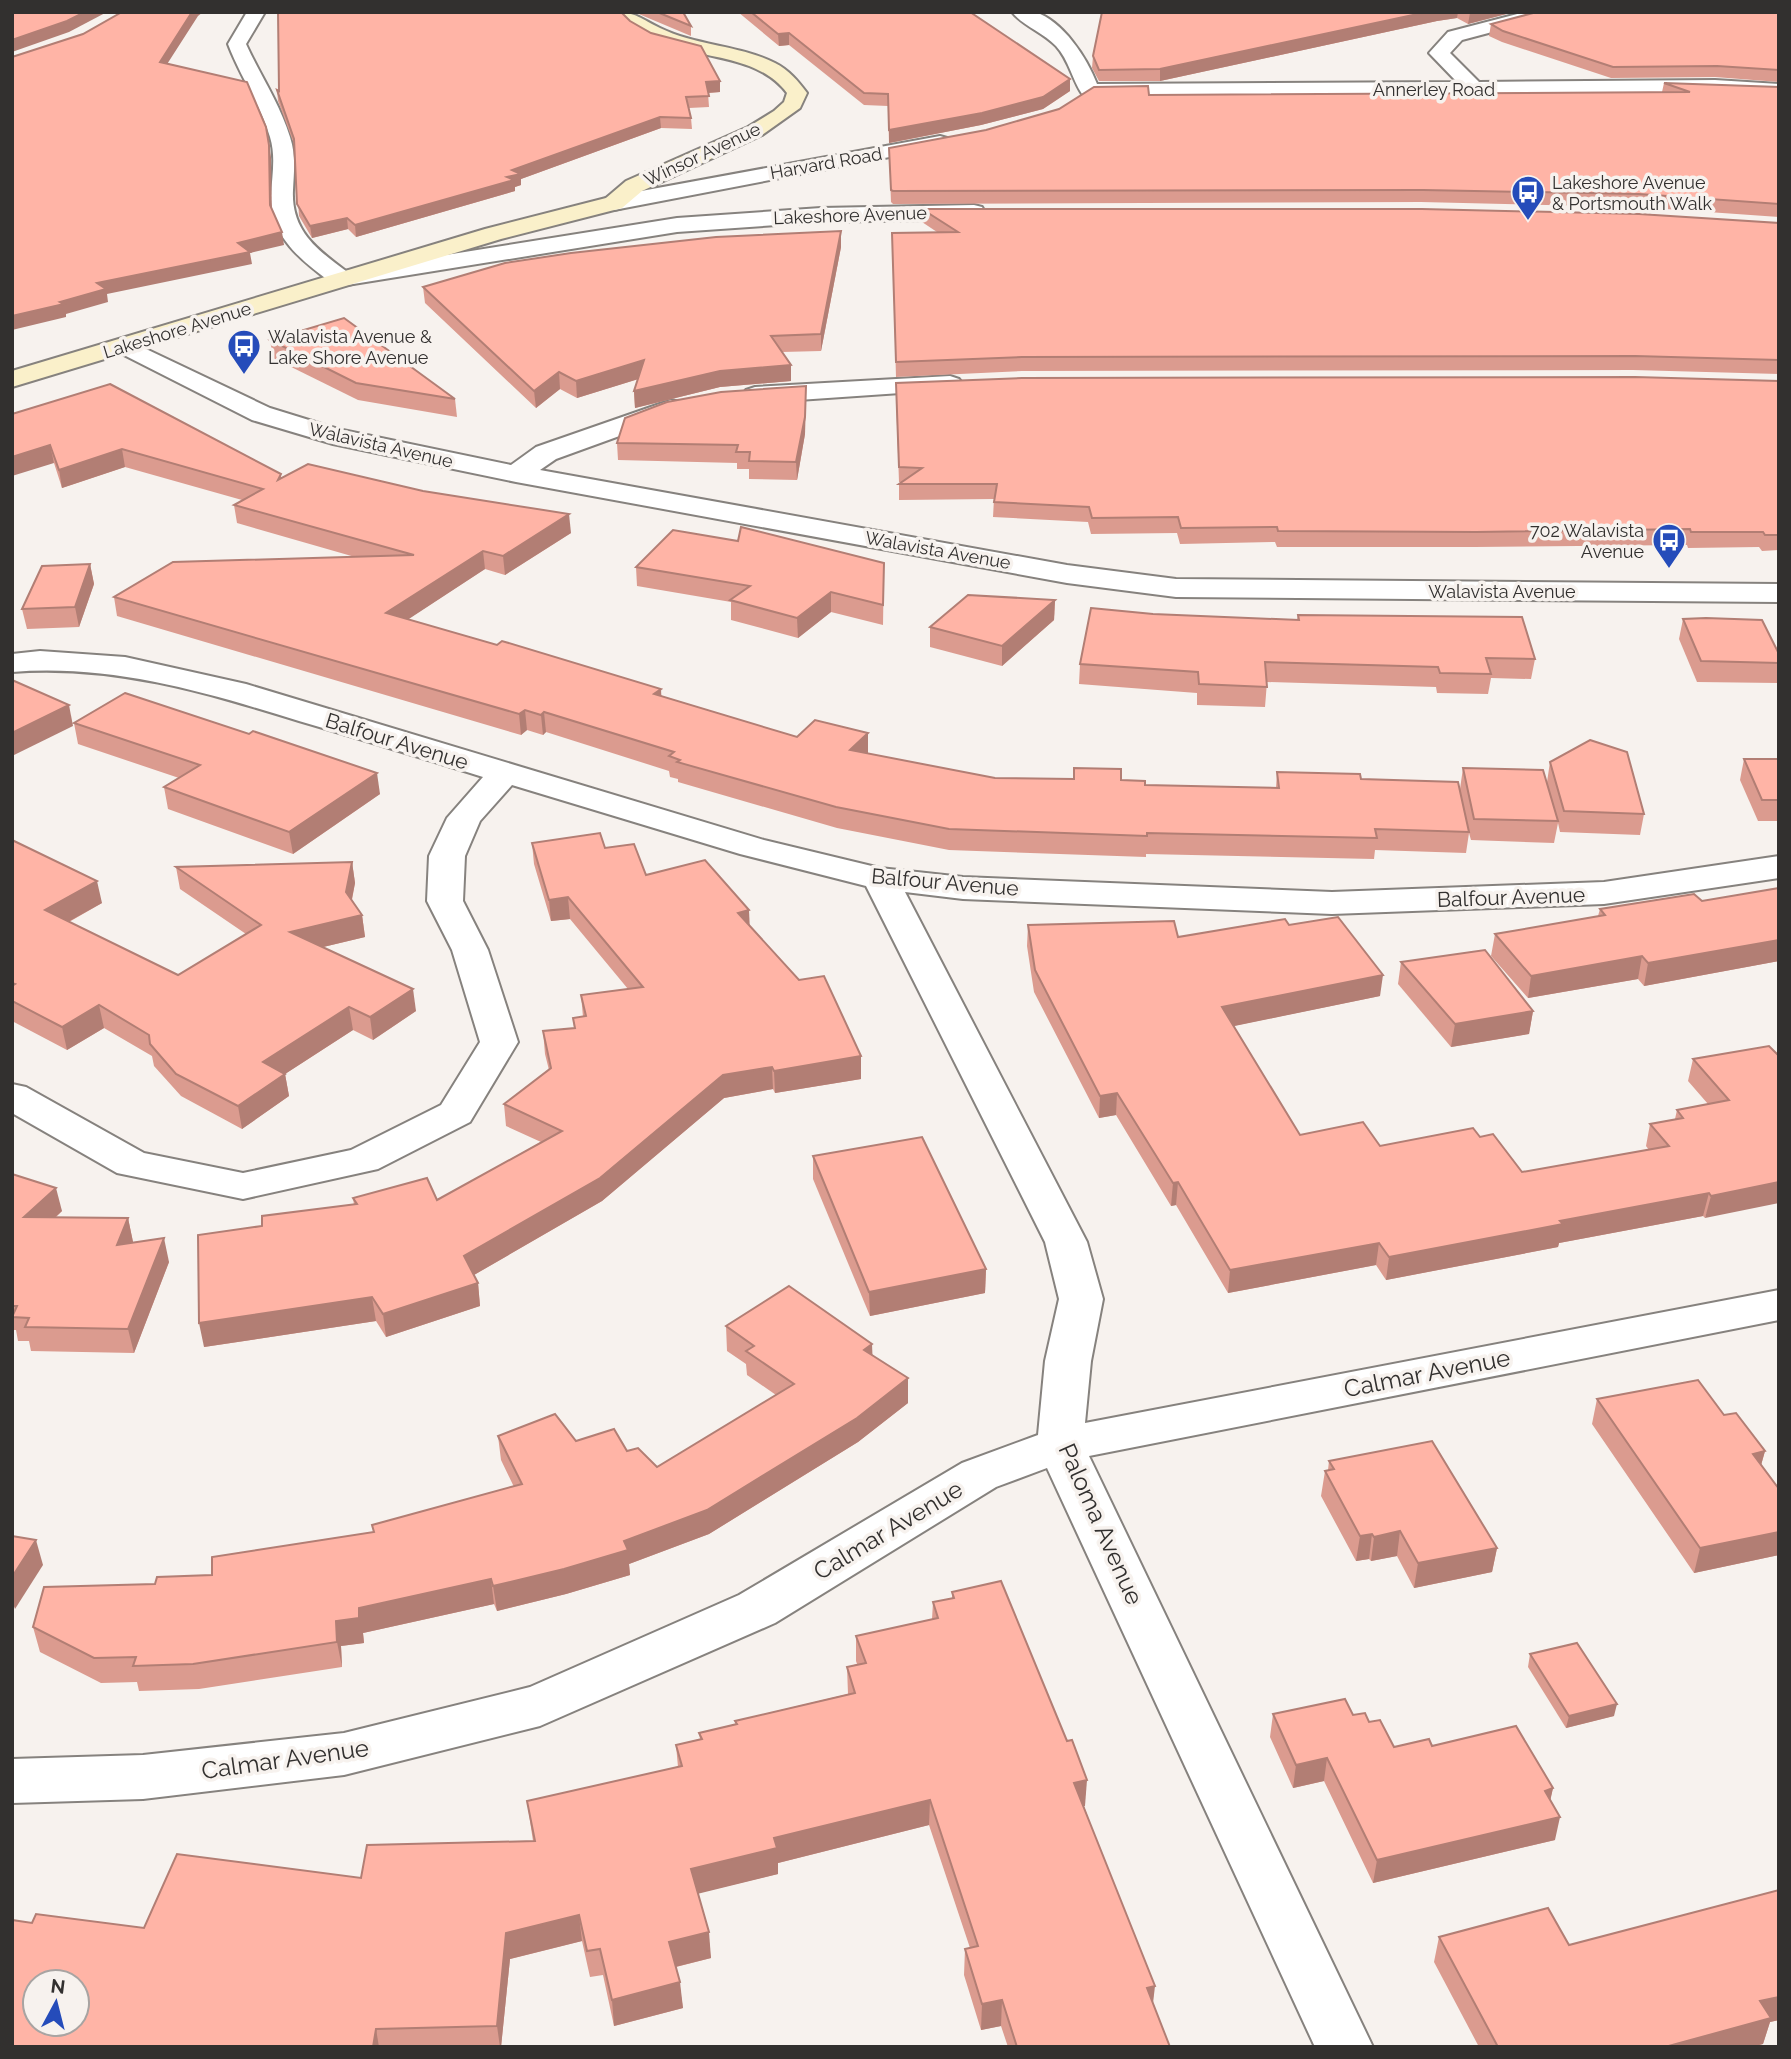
<svg xmlns="http://www.w3.org/2000/svg" width="1791" height="2059" font-family="Raleway,sans-serif">
<style>
.lines{fill:none;stroke-linecap:round;stroke-linejoin:round}
.street-casing{stroke:#86827e;stroke-width:4}
.secondary-casing{stroke:#86827e;stroke-width:4}
.street{fill:#fff;fill-rule:evenodd}
.secondary{fill:#faf0ca;fill-rule:evenodd}
.wall{fill:#db9b8f}
.shaded-wall{fill:#b27e74}
.building{fill:#ffb4a6;stroke:#b27e74;stroke-width:2;fill-rule:evenodd}
.labels{text-anchor:middle;dominant-baseline:central;stroke-width:7;stroke-linejoin:round;paint-order:stroke}
.far-street-label{font-size:18px;fill:#32302f;stroke:#f7f2ee}
.far-poi-label{font-size:18px;fill:#32302f;stroke:#f7f2ee;text-anchor:start}
.street-label{font-size:21px;fill:#32302f;stroke:#f7f2ee}
.near-street-label{font-size:24px;fill:#32302f;stroke:#f7f2ee}
</style>
<rect width="100%" height="100%" fill="#f7f2ee"/>
<g class="lines">
<defs>
<g id="street">
<path d="M247,12H265L246,44C260,75 280,104 290,137C296,155 294,171 293,190C291,230 316,249 346,271L677,218L821,208L974,205L982,207L985,212L982,217L974,219L821,222L677,232L341,286L333,284C302,261 270,237 271,196C272,175 276,157 270,137C260,104 240,76 228,44Z"/>
<path d="M1012,12C1019,12 1028,11 1035,12C1063,21 1087,58 1097,84L1457,82L1429,53L1448,32L1525,12H1556L1553,16L1462,40L1450,53L1479,82L1715,80L1779,84V96L1715,92L1089,96L1082,94C1072,79 1069,60 1056,46C1043,32 1023,26 1012,12Z"/>
<path d="M940,136L947,138L950,142L947,146L614,210L606,208L603,203L606,198L614,196Z"/>
<path d="M125,339L270,408L338,429L511,465L536,447L671,400L680,402L684,408L680,414L556,459L540,470L1067,565L1176,579L1779,584V602L1176,597L1067,583L516,482L333,444L252,420L116,351L113,346L116,341Z"/>
<path d="M950,376L959,379L963,384L959,389L755,403L746,400L742,395L746,390L755,387Z"/>
<path d="M40,651L125,657L246,684L764,840L880,868L963,877L1332,892L1604,882L1779,856V878L1604,904L1332,914L963,899L905,892L1087,1242L1103,1299L1091,1361L1085,1423L1779,1290V1320L1089,1456L1373,2047H1315L1047,1468L996,1487L775,1623L540,1726L344,1775L143,1799L12,1803V1759L143,1755L344,1733L530,1687L739,1595L962,1463L1038,1435L1045,1361L1059,1299L1045,1242L866,886L740,854L512,785L480,821L465,856L463,901L488,950L518,1042L470,1122L378,1169L243,1199L117,1173L12,1113V1084L26,1087L144,1153L243,1173L351,1150L441,1105L480,1042L452,950L427,901L429,856L447,818L483,777C422,758 361,739 299,721C205,692 112,664 12,672V654Z"/>
</g>
<path id="secondary" d="M615,12C636,12 641,19 660,28C697,46 739,45 775,63C789,70 798,81 807,93L800,108L762,135L642,191L622,208L501,239L12,387V371L485,229L606,198L626,181L748,127L774,111L784,102L787,93C747,40 655,68 615,12Z"/>
</defs>
<use href="#street" class="street-casing"/>
<use href="#secondary" class="secondary-casing"/>
<use href="#street" class="street"/>
<use href="#secondary" class="secondary"/>
</g>
<g class="wall">
<path d="M634,12H683L691,26V36Z"/>
<path d="M738,12H970L1070,91L1043,109L981,125L889,143L888,106L864,105L789,45L779,46Z"/>
<path d="M1102,12H1514L1468,24L1457,18L1437,21L1160,81H1099L1092,68L1093,56Z"/>
<path d="M1779,12V82L1715,77L1611,78L1502,42L1489,36L1491,24Z"/>
<path d="M630,21L720,81V92L708,93L709,107L689,108L691,118L692,129L661,128L521,179V185L515,187V191L356,237L348,229L312,238L299,216L295,147L278,101L277,90L279,91Z"/>
<path d="M1664,83L1779,87V217L1637,207L1421,202L893,204L891,202L889,148L986,130L1149,95L1662,92Z"/>
<path d="M922,209L1779,223V374L1633,370L1022,371L896,377L892,233L937,232L922,222Z"/>
<path d="M841,231V247L821,351L782,352L791,365V381L720,387L635,408L634,391L638,379L577,398L560,389L536,408L425,303L423,287Z"/>
<path d="M270,340L455,399L457,417L358,400L273,358Z"/>
<path d="M1779,381V550L1762,551L1759,547L1688,548L1687,545L1474,547H1277L1275,542L1180,544L1177,533L1091,534L1088,522L993,517L994,499L899,500V484L902,482H899L896,398Z"/>
<path d="M806,386L805,434L797,480L749,479V469H737V463L618,460L617,443Z"/>
<path d="M12,414L281,474V479L571,533L505,575L485,569L408,619L797,737L868,754L995,778L1121,780L1145,785L1276,788L1277,772L1460,789L1463,768L1547,782L1550,762L1644,814L1640,835L1560,832L1558,823L1554,843L1471,840L1469,833L1466,853L1375,850L1374,859L1146,854V857L949,850L837,828L678,782V779L670,777L669,771L546,732L543,735L527,730L521,735L117,616L114,597L355,557L237,523L234,505L242,500L125,467L62,488L54,463Z"/>
<path d="M738,541L884,563L883,625L831,612L798,638L731,620V602L637,586L636,567Z"/>
<path d="M90,564L94,584L79,627L27,629L22,609Z"/>
<path d="M1055,600L1054,620L1002,666L930,647V627Z"/>
<path d="M1153,614L1297,620L1298,615L1535,659L1531,679L1491,678L1488,694L1437,693L1436,687L1267,682L1265,707L1197,705V693L1079,684L1080,664Z"/>
<path d="M1683,619L1779,654L1778,683L1697,682L1679,639Z"/>
<path d="M74,723L249,734L380,794L293,854L168,809L164,787L179,778L78,744Z"/>
<path d="M1744,759H1779V821H1758L1740,780Z"/>
<path d="M12,840L102,903L69,922L178,975L246,934L180,889L176,867L352,862L355,883L352,900L362,915L365,937L323,947L416,1011L373,1040L353,1030L285,1074L289,1096L242,1129L181,1096L154,1066L152,1056L104,1028L67,1050L12,1021Z"/>
<path d="M532,843L605,848L646,875L749,910V926L861,1056V1079L775,1093L773,1089L724,1098L602,1201L474,1275L478,1283L480,1306L386,1337L376,1321L204,1347L262,1226L354,1205L353,1198L437,1200L541,1142L506,1126L504,1104L549,1070L545,1054L543,1031L574,1028L573,1018L583,1017L581,995L628,989L570,919L551,921L534,864Z"/>
<path d="M1779,888V961L1644,986L1638,979L1528,998L1491,956L1495,934L1598,916L1600,909L1702,901Z"/>
<path d="M1028,925L1178,937L1289,925L1380,996L1233,1026L1300,1135L1380,1146L1480,1137L1522,1172L1649,1150L1646,1146L1650,1124L1675,1119L1677,1110L1708,1104L1688,1081L1693,1059L1769,1046L1705,1218L1703,1216L1559,1243L1558,1247L1386,1280L1376,1265L1228,1293L1176,1205L1171,1206L1116,1115L1099,1118L1034,992L1027,946Z"/>
<path d="M1401,962L1533,1011L1529,1034L1451,1047L1398,984Z"/>
<path d="M813,1156L986,1269L985,1293L870,1316L813,1179Z"/>
<path d="M12,1174L62,1211L56,1217L128,1218L133,1242L169,1262L134,1353L31,1351L29,1341H18L16,1330H14L12,1325Z"/>
<path d="M726,1326L872,1344V1355L908,1403L858,1442L709,1534L629,1564L630,1575L566,1594L497,1611L494,1604L363,1633L364,1643L341,1646L342,1667L199,1689L139,1691L137,1682L101,1683L40,1652L33,1627L155,1584L212,1575L373,1532L514,1487L501,1460L498,1436L576,1441L627,1451L657,1467L776,1395L747,1375L746,1364L727,1351Z"/>
<path d="M1597,1399L1724,1415L1765,1451L1761,1465L1779,1489V1555L1694,1573L1592,1424Z"/>
<path d="M1329,1461L1497,1548L1492,1572L1414,1588L1397,1556L1371,1561L1369,1559L1356,1561L1321,1496L1325,1471L1328,1470Z"/>
<path d="M952,1592L1085,1806H1084L1153,2003L1170,2047H1008L1001,2026L981,2030L964,1975L965,1949L970,1948L929,1825L778,1863V1874L698,1893L711,1958L676,1967L683,2008L614,2026L603,1975L590,1977L582,1941L510,1959L501,2047H12L32,1923L144,1928L361,1878L533,1841L527,1801L678,1767L676,1745L700,1739L699,1733L736,1725L735,1721L848,1694L847,1667L857,1664L856,1661V1636L932,1619L933,1602L952,1598Z"/>
<path d="M1530,1654L1614,1716L1566,1728L1528,1667Z"/>
<path d="M1273,1714L1353,1715L1369,1722L1394,1747L1432,1746L1553,1788L1550,1800L1555,1840L1373,1883L1324,1781L1293,1788L1270,1737Z"/>
<path d="M1779,1890V2020L1770,2022L1763,2044L1751,2047H1479L1434,1962L1439,1937L1569,1945Z"/>
</g>
<g class="shaded-wall">
<path d="M85,12H107L69,32L12,52V40Z"/>
<path d="M192,12H203L198,16L162,72L160,62Z"/>
<path d="M1427,12H1458L1457,18L1437,21L1160,81V69Z"/>
<path d="M1472,12H1514L1468,24L1470,13Z"/>
<path d="M789,33V45L779,46L778,34Z"/>
<path d="M1070,79V91L1043,109L981,125L889,143V130Z"/>
<path d="M720,81V92L706,93V82Z"/>
<path d="M660,117L661,128L521,179V185L515,187V191L356,237L355,225L512,170Z"/>
<path d="M269,145L271,157L272,217L270,205Z"/>
<path d="M347,218L348,229L312,238L310,226Z"/>
<path d="M841,231V247L821,351V334Z"/>
<path d="M282,232L284,245L250,253L252,264L107,294L108,302L66,314V317L12,330V316L60,302L97,283L238,243Z"/>
<path d="M644,360L645,377L577,398L576,381Z"/>
<path d="M791,365V381L720,387L635,408L634,391L720,371Z"/>
<path d="M559,372L560,389L536,408L534,391Z"/>
<path d="M806,386L805,434L797,480L796,462Z"/>
<path d="M50,445L54,463L12,476V457Z"/>
<path d="M122,449L125,467L62,488L59,470Z"/>
<path d="M569,514L571,533L505,575L503,556Z"/>
<path d="M483,551L485,569L389,632L386,613Z"/>
<path d="M90,564L94,584L79,627L75,607Z"/>
<path d="M831,592V612L798,638L797,618Z"/>
<path d="M1055,600L1054,620L1002,666V646Z"/>
<path d="M661,689L662,709L654,694Z"/>
<path d="M69,705L73,726L12,756V733Z"/>
<path d="M525,710L527,730L521,735L519,714Z"/>
<path d="M544,712L546,732L543,735L541,715Z"/>
<path d="M868,733V754L850,750Z"/>
<path d="M377,773L380,794L293,854L289,832Z"/>
<path d="M352,862L355,883L349,913L346,892Z"/>
<path d="M97,881L102,903L50,932L45,910Z"/>
<path d="M568,897L570,919L551,921L549,900Z"/>
<path d="M749,910L750,932L738,913Z"/>
<path d="M362,915L365,937L294,954L290,932Z"/>
<path d="M1779,940V961L1644,986L1648,963Z"/>
<path d="M1642,956L1638,979L1528,998L1531,976Z"/>
<path d="M1383,975L1380,996L1220,1029L1222,1007Z"/>
<path d="M413,989L416,1011L373,1040L370,1017Z"/>
<path d="M99,1005L104,1028L67,1050L62,1027Z"/>
<path d="M349,1007L353,1030L285,1074L289,1096L242,1129L238,1106L263,1062Z"/>
<path d="M1533,1011L1529,1034L1451,1047L1455,1024Z"/>
<path d="M861,1056V1079L775,1093L774,1071Z"/>
<path d="M772,1067L773,1089L724,1098L602,1201L467,1279L464,1256L723,1075Z"/>
<path d="M1117,1093L1116,1115L1099,1118L1100,1096Z"/>
<path d="M1178,1182L1176,1205L1171,1206L1173,1183Z"/>
<path d="M1779,1182V1203L1705,1218L1711,1196Z"/>
<path d="M56,1188L62,1211L30,1240L24,1217Z"/>
<path d="M1709,1193L1703,1216L1559,1243L1558,1247L1386,1280L1389,1257L1560,1221Z"/>
<path d="M128,1218L133,1242L123,1268L117,1245Z"/>
<path d="M164,1238L169,1262L134,1353L128,1329Z"/>
<path d="M1379,1243L1376,1265L1228,1293L1230,1270Z"/>
<path d="M986,1269L985,1293L870,1316L869,1292Z"/>
<path d="M478,1283L480,1306L386,1337L383,1314Z"/>
<path d="M372,1297L376,1321L204,1347L199,1323Z"/>
<path d="M872,1344L873,1368L864,1350Z"/>
<path d="M908,1378V1403L858,1442L709,1534L629,1564L630,1575L566,1594L497,1611L493,1586L624,1541Z"/>
<path d="M1765,1451L1758,1476L1753,1454Z"/>
<path d="M1400,1531L1397,1556L1371,1561L1374,1537Z"/>
<path d="M1779,1532V1555L1694,1573L1700,1548Z"/>
<path d="M1372,1534L1369,1559L1356,1561L1360,1536Z"/>
<path d="M36,1540L43,1565L15,1609L12,1601V1577Z"/>
<path d="M1497,1548L1492,1572L1414,1588L1418,1563Z"/>
<path d="M491,1579L494,1604L363,1633L364,1643L341,1646L342,1667L337,1642L336,1621L359,1608Z"/>
<path d="M1617,1704L1614,1716L1566,1728L1569,1716Z"/>
<path d="M1327,1758L1324,1781L1293,1788L1296,1765Z"/>
<path d="M1087,1780L1085,1806L1073,1808L1074,1783Z"/>
<path d="M1553,1788L1548,1811L1545,1791Z"/>
<path d="M930,1800L929,1825L778,1863V1874L693,1895L691,1869L774,1838Z"/>
<path d="M1560,1817L1555,1840L1373,1883L1377,1860Z"/>
<path d="M579,1915L582,1941L510,1959L501,2047H500L497,2026L506,1933Z"/>
<path d="M709,1932L711,1958L671,1968L669,1942Z"/>
<path d="M680,1982L683,2008L614,2026L612,2000Z"/>
<path d="M1155,1986L1152,2012L1147,1988Z"/>
<path d="M1779,1997V2020L1770,2022L1763,2044L1751,2047H1665L1760,2001Z"/>
<path d="M1002,2000L1001,2026L981,2030L982,2004Z"/>
<path d="M376,2029L379,2047H373Z"/>
</g>
<g class="building">
<path d="M12,12H85L67,21L12,40Z"/>
<path d="M122,12H192L160,62L247,82L266,127L269,145L270,205L282,232L238,243L250,252L97,283L106,289L60,302L64,304L12,316V57L83,34Z"/>
<path d="M278,12H621L630,21L651,33L701,46L720,81L706,82L709,96L686,97L691,118L660,117L512,170L521,174L507,177L514,180L355,225L347,218L310,226L297,204L294,139L277,90L279,91Z"/>
<path d="M657,12H683L691,26Z"/>
<path d="M751,12H970L1070,79L1043,97L982,113L889,130L888,94L864,93L789,33L778,34Z"/>
<path d="M1102,12H1427L1160,69L1099,70L1093,56Z"/>
<path d="M1537,12H1779V70L1717,66L1613,67L1503,31L1491,24Z"/>
<path d="M1664,83L1779,87V204L1639,194L1423,190L893,191L891,190L889,148L986,130L1059,109L1094,87L1148,86L1149,95L1690,92Z"/>
<path d="M922,209H1422L1639,214L1779,223V360L1635,356L1022,357L896,362L892,233L958,232Z"/>
<path d="M841,231L821,334L771,336L791,365L720,371L634,391L644,360L576,381L559,372L534,391L423,287L505,263L571,253L716,237Z"/>
<path d="M344,318L455,399L356,383L270,340Z"/>
<path d="M1635,377L1779,381V535H1765L1763,532H1691L1690,529L1476,532L1278,531L1277,527L1181,528L1178,517L1092,518L1089,507L994,502L997,484H899L922,468L899,467L896,383L1022,378Z"/>
<path d="M110,384L281,474L278,480L308,464L423,491L569,514L503,556L483,551L386,613L497,645L502,641L661,689L654,694L797,737L815,720L868,733L850,750L995,778L1074,779V768L1121,769V780L1145,781V785L1279,788L1277,772L1360,774L1361,779L1458,782L1469,832L1375,829L1377,838L1147,833V836L949,829L836,807L677,762L680,760L669,756L674,752L544,712L541,715L525,710L519,714L114,597L173,562L414,555L234,505L263,489L122,449L59,470L50,445L12,457V414Z"/>
<path d="M806,386L805,417L796,462L749,461L750,452H736L738,445L617,443L625,418L667,402L721,392Z"/>
<path d="M741,527L884,563L883,605L831,592L797,618L730,600L750,586L636,567L673,530L738,541Z"/>
<path d="M90,564L75,607L22,609L42,566Z"/>
<path d="M968,595L1055,600L1002,646L930,627Z"/>
<path d="M1091,608L1153,614L1299,620L1298,615L1522,617L1535,659L1486,658L1491,674L1440,673L1438,667L1265,662L1267,687L1199,684L1198,672L1080,664Z"/>
<path d="M1706,618L1762,620L1779,654V663L1701,661L1683,619Z"/>
<path d="M12,680L69,705L12,733Z"/>
<path d="M125,693L249,734L253,731L377,773L289,832L164,787L200,765L74,723Z"/>
<path d="M1590,740L1627,752L1644,814L1564,811L1550,762Z"/>
<path d="M1744,759H1779V800H1762Z"/>
<path d="M1463,768L1543,770L1558,821L1474,819Z"/>
<path d="M600,833L605,848L634,844L646,875L705,860L749,910L738,913L799,980L824,976L861,1056L774,1071L772,1067L723,1075L600,1178L464,1256L478,1283L383,1314L372,1297L199,1323L198,1235L262,1226V1216L357,1204L353,1198L427,1178L437,1200L562,1131L504,1104L551,1068L543,1031L575,1028L573,1018L586,1016L581,995L643,987L568,897L549,900L532,843Z"/>
<path d="M12,840L97,881L45,910L178,975L261,925L176,867L352,862L346,892L362,915L290,932L413,989L370,1017L349,1007L263,1062L285,1074L238,1106L176,1074L150,1044L149,1035L99,1005L62,1027L12,1001V986L15,984L12,983Z"/>
<path d="M1779,888V940L1648,963L1642,956L1531,976L1495,934L1605,915L1600,909L1694,894L1702,901Z"/>
<path d="M1338,917L1383,975L1222,1007L1300,1135L1363,1122L1380,1146L1473,1128L1480,1137L1493,1134L1522,1172L1669,1146L1650,1124L1683,1118L1677,1110L1729,1100L1693,1059L1769,1046L1779,1056V1182L1711,1196L1709,1193L1560,1221L1563,1224L1389,1257L1379,1243L1230,1270L1178,1182L1173,1183L1117,1093L1100,1096L1035,970L1028,925L1174,921L1178,937L1285,919L1289,925Z"/>
<path d="M1485,950L1533,1011L1455,1024L1401,962Z"/>
<path d="M922,1137L986,1269L869,1292L813,1156Z"/>
<path d="M12,1174L56,1188L24,1217L128,1218L117,1245L164,1238L128,1329L25,1327L29,1318L12,1317L17,1306H12Z"/>
<path d="M789,1286L872,1344L864,1350L908,1378L857,1418L707,1510L624,1541L628,1550L564,1569L493,1586L491,1579L359,1608V1618L336,1621L337,1642L193,1664L133,1666L136,1657L94,1658L33,1627L44,1587L155,1584L157,1577L212,1575V1557L374,1532L372,1525L522,1484L498,1436L555,1414L576,1441L614,1429L627,1451L638,1448L657,1467L794,1384L746,1351L754,1346L726,1326Z"/>
<path d="M1698,1380L1724,1415L1736,1413L1765,1451L1753,1454L1779,1489V1532L1700,1548L1597,1399Z"/>
<path d="M1432,1441L1497,1548L1418,1563L1400,1531L1374,1537L1372,1534L1360,1536L1325,1471L1334,1469L1329,1461Z"/>
<path d="M12,1536L36,1540L12,1577Z"/>
<path d="M1001,1581L1067,1741L1072,1740L1087,1780L1074,1783L1155,1986L1147,1988L1170,2047H1017L1002,2000L982,2004L965,1949L978,1946L930,1800L774,1838L777,1848L691,1869L709,1932L669,1942L680,1982L612,2000L600,1949L587,1951L579,1915L506,1933L497,2026L376,2029L373,2047H12V1920L32,1923L36,1914L144,1928L177,1854L361,1878L367,1845L535,1841L527,1801L682,1766L676,1745L702,1739L699,1733L737,1724L735,1721L855,1693L847,1667L866,1663L856,1636L938,1618L933,1602L954,1598L952,1592ZM35,1982H77V2024H35Z"/>
<path d="M1577,1643L1617,1704L1569,1716L1530,1654Z"/>
<path d="M1345,1699L1353,1715L1365,1713L1369,1722L1380,1720L1394,1747L1429,1739L1432,1746L1516,1726L1553,1788L1545,1791L1560,1817L1377,1860L1327,1758L1296,1765L1273,1714Z"/>
<path d="M1779,1890V1997L1760,2001L1771,2018L1665,2047H1498L1439,1937L1548,1908L1569,1945Z"/>
</g>
<defs>
<symbol id="bus-pin" viewBox="-11 -11 22 30"><path d="M0 17L-7.5 6A9.5 9.5 0 1 1 7.5 6Z" fill="#254cba" stroke="#f7f2ee"/><path d="M-5-6H5V4H4V6H2V4H-2V6H-4V4H-5ZM-3.5-4V0h7V-4ZM-3.5 1.2v1.5H-2V1.2ZM2 1.2v1.5H3.5V1.2Z" fill="#fff"/></symbol>
</defs>
<g fill-rule="evenodd">
<use href="#bus-pin" x="1509" y="173" width="38" height="52"/>
<use href="#bus-pin" x="225" y="327" width="38" height="52"/>
<use href="#bus-pin" x="1650" y="521" width="38" height="52"/>
</g>
<g class="labels">
<g class="far-street-label">
<text x="1434" y="89">Annerley Road</text>
<text transform="translate(702 154) rotate(-25)">Winsor Avenue</text>
<text transform="translate(826 163) rotate(-10)">Harvard Road</text>
<text transform="translate(850 215) rotate(-2)">Lakeshore Avenue</text>
<text transform="translate(177 330) rotate(-17)">Lakeshore Avenue</text>
<text transform="translate(381 445) rotate(13)">Walavista Avenue</text>
<text transform="translate(938 550) rotate(10)">Walavista Avenue</text>
<text x="1502" y="591">Walavista Avenue</text>
</g>
<g class="far-poi-label">
<text x="1552" y="182">Lakeshore Avenue<tspan x="1552" dy="21">&amp; Portsmouth Walk</tspan></text>
<text x="268" y="336">Walavista Avenue &amp;<tspan x="268" dy="21">Lake Shore Avenue</tspan></text>
<text x="1644" y="530" text-anchor="end">702 Walavista<tspan x="1644" dy="21">Avenue</tspan></text>
</g>
<g class="street-label">
<text transform="translate(397 741) rotate(17)">Balfour Avenue</text>
<text transform="translate(945 882) rotate(5)">Balfour Avenue</text>
<text transform="translate(1511 897) rotate(-2)">Balfour Avenue</text>
</g>
<g class="near-street-label">
<text transform="translate(1427 1373) rotate(-11)">Calmar Avenue</text>
<text transform="translate(1101 1524) rotate(66)">Paloma Avenue</text>
<text transform="translate(888 1530) rotate(-31)">Calmar Avenue</text>
<text transform="translate(285 1759) rotate(-8)">Calmar Avenue</text>
</g>
</g>
<rect width="1791" height="2059" fill="none" stroke="#32302f" stroke-width="28"/>
<g transform="translate(56 2003) rotate(7)"><circle r="33" fill="#f7f2ee" stroke="#a8a4a2" stroke-width="2"/>
<path d="M0-5L12 26L0 18L-12 26Z" fill="#254cba"/>
<text y="-10" font-size="19" font-weight="bold" text-anchor="middle" fill="#32302f">N</text>
</g>
</svg>
